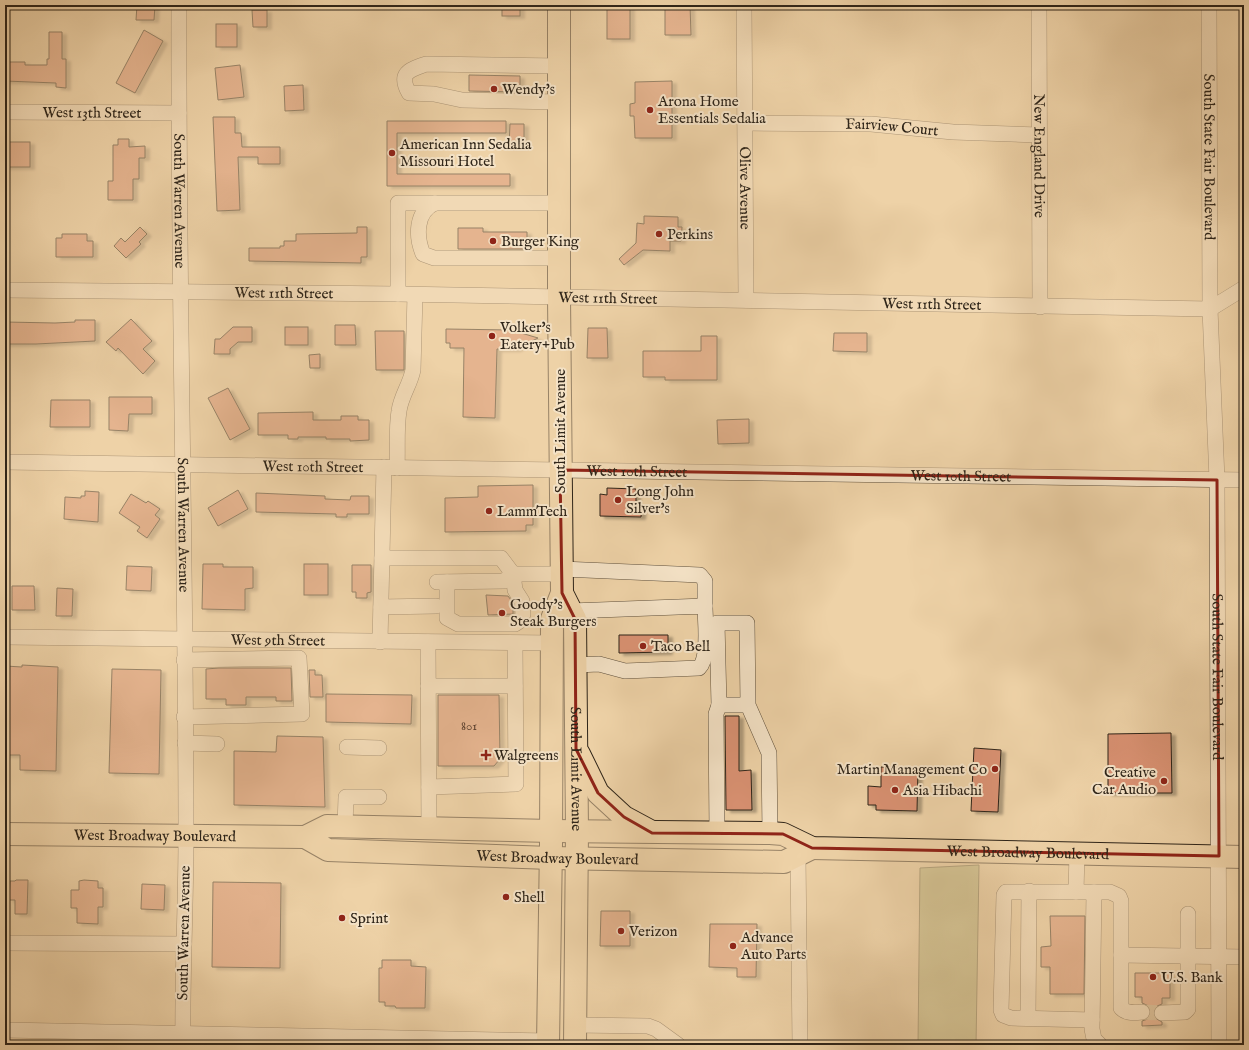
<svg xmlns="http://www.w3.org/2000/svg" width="1249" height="1050" font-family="'IM FELL English',serif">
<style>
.green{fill:#bdbb84;stroke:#76704e}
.building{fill:#d99172;stroke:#2f2519;filter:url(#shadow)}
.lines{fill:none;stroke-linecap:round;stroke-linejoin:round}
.minor-tunnel{stroke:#c8af8b;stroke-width:15;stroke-dasharray:15 8;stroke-linecap:butt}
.minor-casing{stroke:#5f503c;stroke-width:16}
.highway-casing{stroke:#2f2519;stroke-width:24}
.minor{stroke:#f4e2c6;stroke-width:15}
.highway{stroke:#eed2a7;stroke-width:22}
.marked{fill:none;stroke:#8f2418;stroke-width:3;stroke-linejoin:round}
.poi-dot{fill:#8f2418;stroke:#f4e2c6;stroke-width:1.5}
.labels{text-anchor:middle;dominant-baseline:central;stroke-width:4;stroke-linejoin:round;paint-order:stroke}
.number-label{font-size:13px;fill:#5a402f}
.poi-label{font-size:15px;fill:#2f2519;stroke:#f4e2c6;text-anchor:start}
.street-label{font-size:15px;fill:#2f2519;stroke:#f4e2c6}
</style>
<defs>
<filter id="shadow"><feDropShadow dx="4.5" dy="2.5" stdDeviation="1" flood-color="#0004"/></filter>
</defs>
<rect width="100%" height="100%" fill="#eed2a7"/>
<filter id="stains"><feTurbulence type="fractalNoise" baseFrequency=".005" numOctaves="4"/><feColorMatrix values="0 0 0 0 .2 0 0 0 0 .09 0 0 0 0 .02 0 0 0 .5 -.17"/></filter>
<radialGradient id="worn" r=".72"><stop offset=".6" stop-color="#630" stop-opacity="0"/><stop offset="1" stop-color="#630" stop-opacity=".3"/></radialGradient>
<path class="green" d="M979,865L976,1045H918L920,868Z"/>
<g class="building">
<path d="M137,5H155L154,20H136Z"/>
<rect x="502" y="5" width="18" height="11"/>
<rect x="607" y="5" width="23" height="34"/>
<path d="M665,5H690L691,35H665Z"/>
<path d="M252,10H267V27H253Z"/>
<rect x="216" y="24" width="21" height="23"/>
<path d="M144,30L163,41L135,93L116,83Z"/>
<path d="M49,32H62V59H66V88L56,87V83L5,81V62H25V65H47V59H49Z"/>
<path d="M240,65L244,97L218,100L215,68Z"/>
<path d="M469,75L520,76V92L469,91Z"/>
<path d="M672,81V138H635L634,116H630V104L635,103V82Z"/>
<path d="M303,85L304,110L285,111L284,86Z"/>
<path d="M213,117H235V133H241L242,147H280V164H258V157H238L240,210L217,211Z"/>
<path d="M387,121H506V133H397V174H510V186H387Z"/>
<path d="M510,124H524V146H509Z"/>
<path d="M118,139H129V147L145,146V158H139V179H133V200H108V181H113V145H118Z"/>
<rect x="5" y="142" width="25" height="25"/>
<path d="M644,216L678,217V227H682L681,241H670V251L643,250L624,265L619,259L636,243L637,223L644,224Z"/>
<path d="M140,227L147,234L139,242L141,244L126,258L114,246L121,238L125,242Z"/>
<path d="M357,227H367V257H361V263L249,261V248H280V246H284V241H296V234L357,233Z"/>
<path d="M458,228H483V232H527V249H458Z"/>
<path d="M62,234H87V241H93V257H56V238H62Z"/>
<path d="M131,319L152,341L143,349L155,361L143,374L118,348L116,351L106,342Z"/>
<path d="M75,320H95V341L36,344H5V322L55,323L75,322Z"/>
<path d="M335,325H355L356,345H335Z"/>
<path d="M233,327H252V342H238L230,349V354H214L215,339H220Z"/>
<rect x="285" y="327" width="23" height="18"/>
<path d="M588,328H607L608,358H587Z"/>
<path d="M446,329L511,330L538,338L516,349H497L495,418L463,417L464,348H450V343H446Z"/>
<path d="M375,331H404V370H376Z"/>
<path d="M834,333H867V352L833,351Z"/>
<path d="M701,336H717V380H665V377H643V351H701Z"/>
<path d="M320,354V368H310L309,355Z"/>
<path d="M228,388L250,429L230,440L208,398Z"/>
<path d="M109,397H152V414H129L128,431L109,430Z"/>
<path d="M51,400H90V427H50Z"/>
<path d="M313,412V420H341V416H358V420H369V440L350,441V439H326V437H298V439H288V435H258V413Z"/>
<path d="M749,419V443L718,444L717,420Z"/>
<path d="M533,485V525H526V531L445,532V498L478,497V486Z"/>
<path d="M607,488L636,489V505H642L641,517L600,516V494L607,495Z"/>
<path d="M238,490L248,509L218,526L208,508Z"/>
<path d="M85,491L99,492L98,522L64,519L65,497L81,498V496H85Z"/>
<path d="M256,493L325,496V499L350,500L351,496H369V514H347V517H336V514L256,512Z"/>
<path d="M131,494L146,503L148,501L160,509L155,515L160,519L147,538L137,531L140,527L119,513Z"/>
<path d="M203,564H223V567H253V588L245,589V610L202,609Z"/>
<rect x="304" y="564" width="24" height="31"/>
<path d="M352,565H371V592L367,593V598H356V592H352Z"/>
<path d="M127,566L152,567L151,591L126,590Z"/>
<path d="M12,586H34L35,610H12Z"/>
<path d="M57,588L73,589L72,616H56Z"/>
<path d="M486,595L508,596L511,600V605H513V614L488,615Z"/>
<path d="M619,635H668V652L619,653Z"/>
<path d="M22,665L58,667L56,771L20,770V755H5V666L22,667Z"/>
<path d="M219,668H291L292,701H276V697H246V705H226V699H206V669Z"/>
<path d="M112,669L161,670L159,774L109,773Z"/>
<path d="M309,670H315V675H322L323,697H310Z"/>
<path d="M326,694L412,695L411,724L326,722Z"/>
<path d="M438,695H499L500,759L494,766H438Z"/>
<path d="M725,716H739V771L751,770L752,810H726Z"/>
<path d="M1171,733L1172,793H1108V734Z"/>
<path d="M277,736L323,737L325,807L234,805V751L276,752Z"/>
<path d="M974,748L1001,750L998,812L971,811Z"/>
<path d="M881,767L918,768L917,811L876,810V805H868V786L881,787Z"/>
<path d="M16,880H28L27,914H15V900H9L10,881H15Z"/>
<path d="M84,880L98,881V888H103V907H98V924L77,923V908H71V890H79V881Z"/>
<path d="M213,882L281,883L280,968L212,967Z"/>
<path d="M142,884L165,885L164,910L141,909Z"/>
<path d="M601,911H630V946H600Z"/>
<path d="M1050,916H1085L1084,994H1050V967H1041V947L1051,946Z"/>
<path d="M710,924H757L756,977H737V968L709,967Z"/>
<path d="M382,960H411V966L426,967L425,1008H396L395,1006H385V1002H379V968H382Z"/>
<path d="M1135,973H1170V998H1162V1004L1157,1006L1153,1013L1155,1018L1162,1022V1025L1142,1026V1021L1148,1019L1151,1010L1149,1006L1142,1003V997H1135Z"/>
</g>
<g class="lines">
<path class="minor-tunnel" d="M1142,1012L1162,1013"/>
<defs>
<g id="minor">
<path id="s1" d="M179,5C178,282 186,559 186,836C186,906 182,975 183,1045"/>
<path id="s2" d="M744,5L746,300"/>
<path id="s3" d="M1039,5L1040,307"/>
<path id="s4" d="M1209,5L1210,309L1217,480L1219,1045"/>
<path d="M559,102L462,100L434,94L409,93C398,73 409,70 426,64L559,66"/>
<path id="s5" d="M5,112L179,113"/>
<path id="s6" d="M745,123L871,124L953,132L1039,135"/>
<path d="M435,203C415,212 416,237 423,254L434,258H559"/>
<path id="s7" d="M5,290L398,294L1210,309L1244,288"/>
<path d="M398,294V203H559"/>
<path id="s8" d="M5,462L1244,480"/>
<path d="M397,468C398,449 396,429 399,411C401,396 410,385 413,370L415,295"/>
<path d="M382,558H501L513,574L515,590L522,601L523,614L521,620L515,624H458L447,618V582"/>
<path d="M562,569L700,575L705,581V606"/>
<path d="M437,582L504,581L513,574H562"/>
<path d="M381,607L436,606"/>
<path d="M571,611L705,606C705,622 710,657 699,668L625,671L599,664L576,665"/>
<path id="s9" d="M5,637L551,643"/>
<path d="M380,642L384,467"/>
<path d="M428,642L429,827"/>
<path d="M184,660L299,658L302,714L184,717"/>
<path d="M428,686H515"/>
<path d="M748,705H719L717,623H747L748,705L769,753L770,833"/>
<path d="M185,743L217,744"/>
<path d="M347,747L379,748"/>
<path d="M429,787L516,784L515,644"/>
<path d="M345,826L346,797H379"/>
<path d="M717,833L716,714L719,705"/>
<path d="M798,855L800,1045"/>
<path d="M1076,892L1077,853"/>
<path d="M1094,892L1092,1029L1094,1039L1100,1045"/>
<path d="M5,943L184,944"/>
<path d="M1121,955L1244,957"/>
<path d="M1162,1013L1185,1012L1188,1009V914"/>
<path d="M1028,1018L1029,891"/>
<path d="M1092,1020L1011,1018L1003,1015L1001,1010L1004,895L1006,892H1110L1119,896L1121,901V1008C1127,1014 1135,1013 1142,1012"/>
<path d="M575,1025L648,1026L656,1029L678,1045"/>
<path d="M5,1030L548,1041"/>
</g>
<g id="highway">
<path id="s10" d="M562,593L575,619L577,831L575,1045"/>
<path d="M579,754L598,793L624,817L650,831"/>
<path id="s11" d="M5,834L305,837L327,826L551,831L770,833L783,834L812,848L1244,857"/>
<path id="s12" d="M305,837L328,850L551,858L784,862L812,848"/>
<path d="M548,1045L551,844L552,619L562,593L559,297V5"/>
</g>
</defs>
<use href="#minor" class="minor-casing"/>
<use href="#highway" class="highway-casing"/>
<use href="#minor" class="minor"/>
<use href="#highway" class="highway"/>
</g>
<path d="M0 0H1249V1050H0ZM560,470L1217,480L1219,856L812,848L783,834L652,833L624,817L598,793L576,749L575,619L562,593Z" fill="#eed2a7" fill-opacity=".55" fill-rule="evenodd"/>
<path class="marked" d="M560,470L1217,480L1219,856L812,848L783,834L652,833L624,817L598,793L576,749L575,619L562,593Z"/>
<g class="poi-dot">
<circle cx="494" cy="89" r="4"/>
<circle cx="650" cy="110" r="4"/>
<circle cx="392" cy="153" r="4"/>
<circle cx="659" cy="234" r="4"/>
<circle cx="493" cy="241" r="4"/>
<circle cx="492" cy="336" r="4"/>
<circle cx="618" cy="500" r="4"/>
<circle cx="489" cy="511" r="4"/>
<circle cx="502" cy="613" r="4"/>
<circle cx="643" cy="646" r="4"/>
<path d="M484 749h4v4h4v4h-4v4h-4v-4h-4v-4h4z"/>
<circle cx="995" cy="769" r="4"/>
<circle cx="1164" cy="781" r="4"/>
<circle cx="895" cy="790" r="4"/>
<circle cx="506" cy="897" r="4"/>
<circle cx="342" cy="918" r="4"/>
<circle cx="621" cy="931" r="4"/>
<circle cx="733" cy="946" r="4"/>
<circle cx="1153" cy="977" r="4"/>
</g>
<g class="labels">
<g class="number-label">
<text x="469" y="726">801</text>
</g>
<g class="poi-label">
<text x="502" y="89">Wendy's</text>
<text x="658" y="101">Arona Home<tspan x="658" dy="17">Essentials Sedalia</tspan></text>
<text x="400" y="144">American Inn Sedalia<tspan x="400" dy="17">Missouri Hotel</tspan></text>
<text x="667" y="234">Perkins</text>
<text x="501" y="241">Burger King</text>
<text x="500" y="327">Volker's<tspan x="500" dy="17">Eatery+Pub</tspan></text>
<text x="626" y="491">Long John<tspan x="626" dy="17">Silver's</tspan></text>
<text x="497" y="511">LammTech</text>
<text x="510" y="604">Goody's<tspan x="510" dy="17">Steak Burgers</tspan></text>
<text x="651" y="646">Taco Bell</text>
<text x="494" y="755">Walgreens</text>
<text x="987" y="769" text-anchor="end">Martin Management Co</text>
<text x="1156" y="772" text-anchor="end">Creative<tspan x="1156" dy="17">Car Audio</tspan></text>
<text x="903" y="790">Asia Hibachi</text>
<text x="514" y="897">Shell</text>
<text x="350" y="918">Sprint</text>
<text x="629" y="931">Verizon</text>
<text x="741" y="937">Advance<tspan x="741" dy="17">Auto Parts</tspan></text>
<text x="1161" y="977">U.S. Bank</text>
</g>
<g class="street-label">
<text stroke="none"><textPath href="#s5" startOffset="87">West 13th Street</textPath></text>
<text stroke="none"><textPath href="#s6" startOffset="147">Fairview Court</textPath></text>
<text stroke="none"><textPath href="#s3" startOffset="151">New England Drive</textPath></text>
<text stroke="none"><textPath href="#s4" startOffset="152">South State Fair Boulevard</textPath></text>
<text stroke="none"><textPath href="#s2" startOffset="183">Olive Avenue</textPath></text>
<text stroke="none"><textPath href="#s1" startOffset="196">South Warren Avenue</textPath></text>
<text stroke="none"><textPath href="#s7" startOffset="279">West 11th Street</textPath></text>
<text stroke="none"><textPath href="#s7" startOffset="603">West 11th Street</textPath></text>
<text stroke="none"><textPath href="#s7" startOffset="927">West 11th Street</textPath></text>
<text transform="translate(560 431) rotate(-90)">South Limit Avenue</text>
<text stroke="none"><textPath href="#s8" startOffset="308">West 10th Street</textPath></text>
<text stroke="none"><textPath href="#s8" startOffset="632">West 10th Street</textPath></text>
<text stroke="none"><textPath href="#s8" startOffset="956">West 10th Street</textPath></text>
<text stroke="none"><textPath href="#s1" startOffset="520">South Warren Avenue</textPath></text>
<text stroke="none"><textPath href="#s9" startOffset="273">West 9th Street</textPath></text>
<text stroke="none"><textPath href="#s4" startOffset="672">South State Fair Boulevard</textPath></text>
<text stroke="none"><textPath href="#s10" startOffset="179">South Limit Avenue</textPath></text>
<text stroke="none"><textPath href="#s11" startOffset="150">West Broadway Boulevard</textPath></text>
<text stroke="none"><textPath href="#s11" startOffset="1029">West Broadway Boulevard</textPath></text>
<text stroke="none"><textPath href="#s12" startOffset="256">West Broadway Boulevard</textPath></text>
<text transform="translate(184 933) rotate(-89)">South Warren Avenue</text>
</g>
</g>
<rect width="1249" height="1050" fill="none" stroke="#eed2a7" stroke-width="20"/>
<rect x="6" y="6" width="1237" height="1038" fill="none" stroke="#2f2519" stroke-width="2"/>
<rect x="10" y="10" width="1229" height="1030" fill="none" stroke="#2f2519"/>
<rect width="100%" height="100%" filter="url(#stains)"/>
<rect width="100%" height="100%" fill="url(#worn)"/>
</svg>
